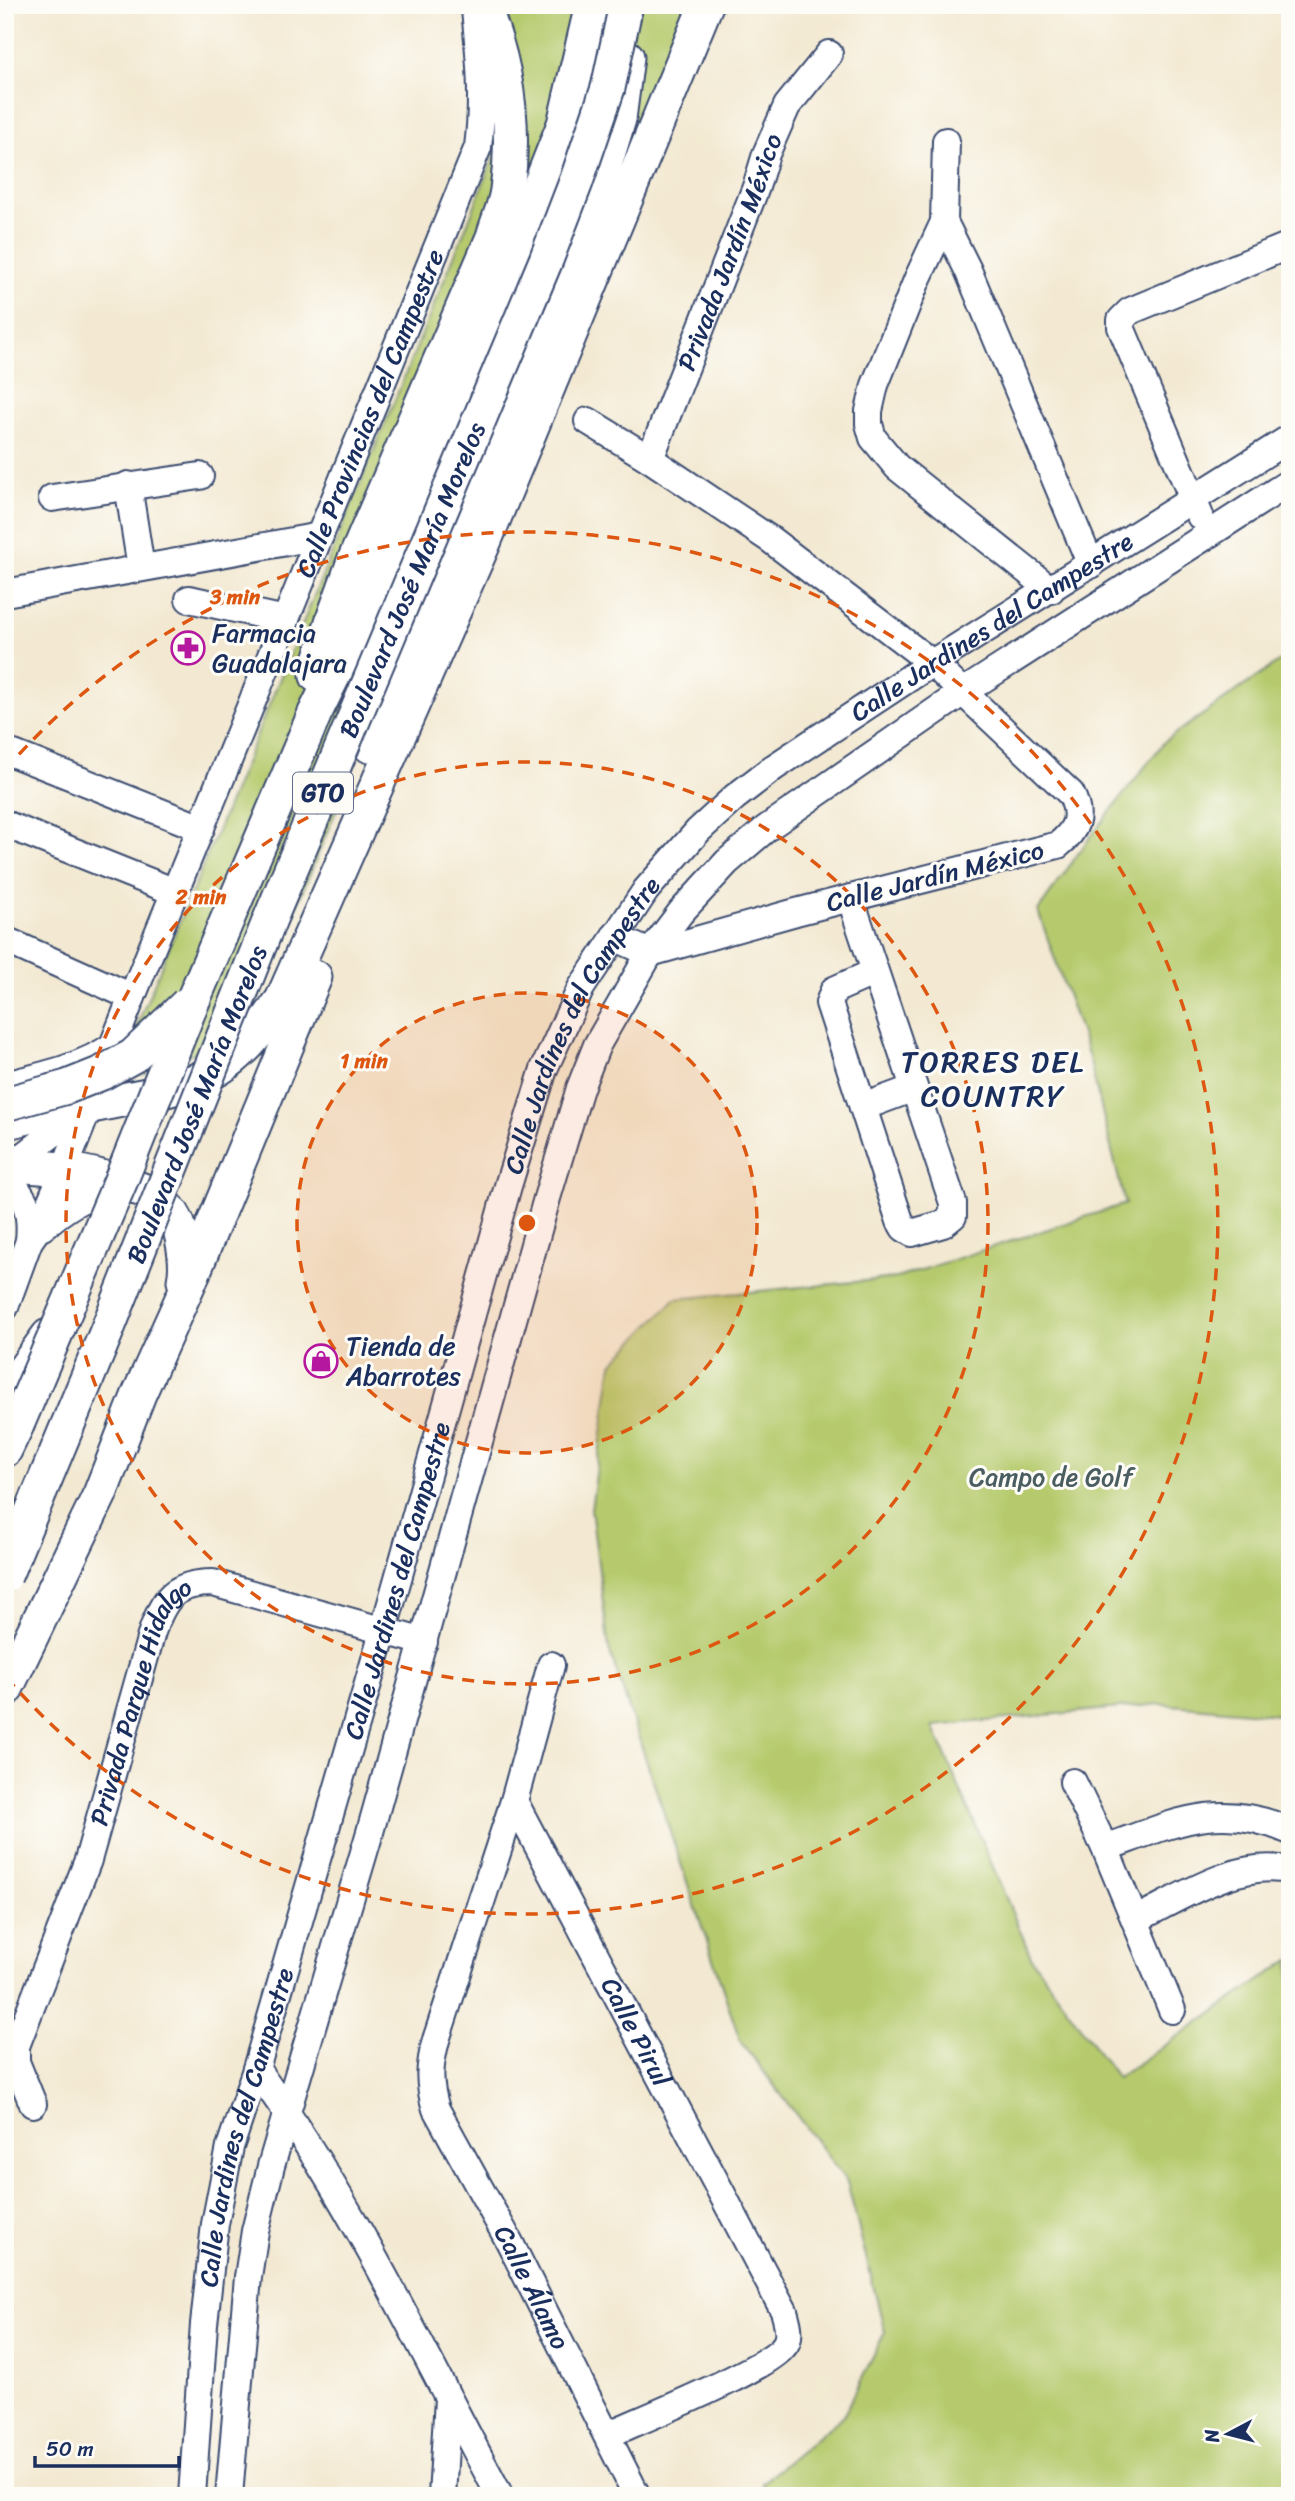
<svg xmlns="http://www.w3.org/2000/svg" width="1295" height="2501" font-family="Sriracha,sans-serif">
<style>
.green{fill:#b6ca6d;stroke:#687c66;stroke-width:2}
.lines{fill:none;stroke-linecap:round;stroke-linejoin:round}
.minor-casing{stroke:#3b4b6f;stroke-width:30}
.major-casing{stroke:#3b4b6f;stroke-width:37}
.minor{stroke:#fff;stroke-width:26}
.major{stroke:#fff;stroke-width:33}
.major-bridge-casing{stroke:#3b4b6f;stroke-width:37;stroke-linecap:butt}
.major-bridge{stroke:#fff;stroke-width:33}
.ring{fill:none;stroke:#de5710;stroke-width:3.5;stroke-dasharray:12 9}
.labels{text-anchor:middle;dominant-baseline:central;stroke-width:6;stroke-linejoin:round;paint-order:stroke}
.shield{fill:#fdfcf7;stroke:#5f6c8c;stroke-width:2}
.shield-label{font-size:24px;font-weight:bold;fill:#1b2f5e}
.street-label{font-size:26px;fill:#1b2f5e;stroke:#fdfcf7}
.poi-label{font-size:26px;fill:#1b2f5e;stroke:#fdfcf7;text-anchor:start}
.park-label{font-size:26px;fill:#4a5e62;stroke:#fdfcf7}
.quarter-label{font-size:30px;letter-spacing:2px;fill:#1b2f5e;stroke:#fdfcf7}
.centre{fill:#de5710;stroke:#fdfcf7;stroke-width:3.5}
.ring-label{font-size:21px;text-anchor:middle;font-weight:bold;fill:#de5710;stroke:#fdfcf7;stroke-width:6;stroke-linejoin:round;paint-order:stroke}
</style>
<rect width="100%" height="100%" fill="#fdfcf7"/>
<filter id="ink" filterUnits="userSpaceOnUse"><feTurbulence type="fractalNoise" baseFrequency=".0143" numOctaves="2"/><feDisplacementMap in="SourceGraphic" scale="14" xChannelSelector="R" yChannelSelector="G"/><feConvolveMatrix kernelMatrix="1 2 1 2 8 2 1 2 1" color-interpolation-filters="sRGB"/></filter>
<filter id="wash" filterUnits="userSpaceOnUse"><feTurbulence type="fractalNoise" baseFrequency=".00686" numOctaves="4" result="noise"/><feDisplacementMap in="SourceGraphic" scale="28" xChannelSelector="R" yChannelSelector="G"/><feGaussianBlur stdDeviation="1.57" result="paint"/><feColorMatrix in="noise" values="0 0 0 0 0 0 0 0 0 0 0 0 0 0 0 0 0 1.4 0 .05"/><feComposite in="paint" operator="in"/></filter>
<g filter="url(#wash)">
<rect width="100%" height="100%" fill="#f3e9d2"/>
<g class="green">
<path d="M501,5H694L404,680L392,675L245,1031L147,1073L128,1077L119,1069L471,215L492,161L497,137L516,134Z"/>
<path d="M1290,654V1716L1161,1704L933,1726L1032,1959L1117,2078L1290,1960V2496H765L762,2483L844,2415L885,2332L847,2182L740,2040L609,1649L591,1509L612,1364L675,1299L897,1278L1125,1204L1088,1054L1038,911L1082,848L1165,741Z"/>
</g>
</g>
<g filter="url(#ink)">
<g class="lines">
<defs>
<g id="minor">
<path d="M946,141L944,222L917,280L875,385L869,411V424L873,438L897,467L1051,590"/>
<path d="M944,222L968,270L1091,565"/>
<path d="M588,421L650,459L771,540L932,663L1071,794C1082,816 1077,830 1058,845L796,912L650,953L614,937"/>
<path id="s1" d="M650,459L756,187L766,154L787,106L829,54"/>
<path d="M128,485L141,568"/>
<path d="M52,498L200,476"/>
<path d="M1200,516L1121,327V320L1130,311L1290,245"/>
<path d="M5,593L320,536"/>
<path d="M189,599L286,620"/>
<path d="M14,754L201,828"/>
<path d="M5,824L175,892"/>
<path d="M851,898L856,915L953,1203V1216L943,1224L912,1233L904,1228L900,1221L829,1003L834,990L875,972"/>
<path d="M5,940L132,997"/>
<path d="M5,1085C41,1076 83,1067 113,1046"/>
<path d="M863,1107L914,1088"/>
<path d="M5,1126L78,1109"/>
<path d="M5,1160L24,1156L87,1107"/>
<path d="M5,1175C26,1198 32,1210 29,1241"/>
<path id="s2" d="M5,1307L29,1241L41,1224L64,1170L132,997L478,147C484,101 480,57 475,10"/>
<path id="s3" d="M551,1665L514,1801L436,2040C429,2067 428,2082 436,2109L509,2241L637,2496"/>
<path d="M1073,1782L1105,1848L1172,2010"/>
<path id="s4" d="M514,1801L784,2311C787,2321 791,2334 786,2343C774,2367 638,2421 607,2435"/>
<path d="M1105,1848C1172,1824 1219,1799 1290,1831"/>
<path d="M1135,1920C1178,1899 1241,1857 1290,1871"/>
<path d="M256,2069C353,2202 422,2351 500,2496"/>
<path id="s5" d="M33,2104L16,2062V2046L88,1860L152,1632C164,1598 174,1583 213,1583L424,1642"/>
<path id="s6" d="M192,2496L204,2324L215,2224L230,2147L256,2069L383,1632L508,1186L544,1069L581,988L646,890L698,831L735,797L773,768L932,663L1290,438"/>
<path d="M229,2496L248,2277L255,2231L271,2166L370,1832L547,1198L580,1088L597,1045L650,953L681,912L727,862L767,828L963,692L1290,482"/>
<path d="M442,2496L448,2399"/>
</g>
<g id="major">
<path d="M317,676L318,666L333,619L354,561L493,237C497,222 505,206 507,190C516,127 507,64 483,5"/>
<path d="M370,746L574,251L601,178L619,119L627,57"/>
<path d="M194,998L315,713L354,634L501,284L564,124L592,5"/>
<path d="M87,1107C137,1096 198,1091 238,1054C255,1039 268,1019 282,1000L483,545L706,5"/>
<path d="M5,1165C44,1167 86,1169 122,1184"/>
<path d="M41,1224C59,1208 82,1192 106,1187C143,1180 176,1203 182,1238C185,1252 187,1268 184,1281"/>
<path d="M5,1396L48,1336"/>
<path d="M5,1450L17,1425"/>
<path d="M5,1691L100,1494L139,1394L190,1281L315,977"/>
</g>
</defs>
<use href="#minor" class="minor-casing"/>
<use href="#major" class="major-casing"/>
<use href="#minor" class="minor"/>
<use href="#major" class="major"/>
<defs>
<g id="major-bridge">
<path d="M5,1104L67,1087L102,1073L133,1056L187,1004"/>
<path d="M17,1425L121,1180L194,998"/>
<path id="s7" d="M5,1576L106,1333L270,919L546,260L576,182L608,88L626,5"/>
</g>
</defs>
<use href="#major-bridge" class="major-bridge-casing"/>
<use href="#major-bridge" class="major-bridge"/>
</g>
</g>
<circle cx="527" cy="1223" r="230" fill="#de5710" fill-opacity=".12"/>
<g class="ring">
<circle cx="527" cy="1223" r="230"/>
<circle cx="527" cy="1223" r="461"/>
<path d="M5 770A691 691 0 1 1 5 1676"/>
</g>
<defs>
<symbol id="pharmacy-ring" viewBox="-11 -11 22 22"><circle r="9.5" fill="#fdfcf7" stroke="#b5179e" stroke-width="1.5"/><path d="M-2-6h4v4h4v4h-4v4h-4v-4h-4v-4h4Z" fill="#b5179e"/></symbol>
<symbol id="shop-ring" viewBox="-11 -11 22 22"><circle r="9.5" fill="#fdfcf7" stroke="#b5179e" stroke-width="1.5"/><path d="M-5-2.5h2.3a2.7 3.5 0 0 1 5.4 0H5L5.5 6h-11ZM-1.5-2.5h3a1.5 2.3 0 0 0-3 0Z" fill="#b5179e"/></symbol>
</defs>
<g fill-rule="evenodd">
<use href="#pharmacy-ring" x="169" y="629" width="38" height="38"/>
<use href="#shop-ring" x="302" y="1342" width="38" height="38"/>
</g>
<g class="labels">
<rect class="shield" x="293" y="772.5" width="60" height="41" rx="5"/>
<g class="shield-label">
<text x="323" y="793">GTO</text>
</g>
<g class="street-label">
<text stroke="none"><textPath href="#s1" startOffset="222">Privada Jardín México</textPath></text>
<text stroke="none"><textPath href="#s2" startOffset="966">Calle Provincias del Campestre</textPath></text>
<text stroke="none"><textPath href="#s7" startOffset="1076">Boulevard José María Morelos</textPath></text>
<text stroke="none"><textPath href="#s6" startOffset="2118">Calle Jardines del Campestre</textPath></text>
<text transform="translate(935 876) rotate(-14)">Calle Jardín México</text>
<text stroke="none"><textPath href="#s6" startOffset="1530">Calle Jardines del Campestre</textPath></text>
<text stroke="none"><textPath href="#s7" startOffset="509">Boulevard José María Morelos</textPath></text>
<text stroke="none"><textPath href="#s6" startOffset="942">Calle Jardines del Campestre</textPath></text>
<text stroke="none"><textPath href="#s5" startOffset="429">Privada Parque Hidalgo</textPath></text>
<text stroke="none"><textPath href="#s4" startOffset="261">Calle Pirul</textPath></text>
<text stroke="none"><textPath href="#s6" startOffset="374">Calle Jardines del Campestre</textPath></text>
<text stroke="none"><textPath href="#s3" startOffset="665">Calle Álamo</textPath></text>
</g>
<g class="poi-label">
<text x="212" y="633">Farmacia<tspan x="212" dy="30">Guadalajara</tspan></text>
<text x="346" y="1346">Tienda de<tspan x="346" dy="30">Abarrotes</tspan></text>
</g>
<g class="park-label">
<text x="1051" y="1477">Campo de Golf</text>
</g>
<g class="quarter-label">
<text x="993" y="1062">TORRES DEL<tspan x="993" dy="34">COUNTRY</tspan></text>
</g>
</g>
<circle cx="527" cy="1223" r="10" class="centre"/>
<g class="ring-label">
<text x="235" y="604">3 min</text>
<text x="201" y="904">2 min</text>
<text x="364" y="1068">1 min</text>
</g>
<rect width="1295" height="2501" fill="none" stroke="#fdfcf7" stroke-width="28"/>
<g transform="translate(1228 2434) rotate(263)" stroke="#fdfcf7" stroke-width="5" paint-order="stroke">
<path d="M0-5L12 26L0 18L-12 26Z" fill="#1b2f5e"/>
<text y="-10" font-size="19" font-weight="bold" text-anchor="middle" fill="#1b2f5e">N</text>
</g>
<path d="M35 2456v10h144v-10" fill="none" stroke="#1b2f5e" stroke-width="3.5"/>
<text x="46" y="2456" font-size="21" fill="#1b2f5e" stroke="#fdfcf7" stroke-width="5" paint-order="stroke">50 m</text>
</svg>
